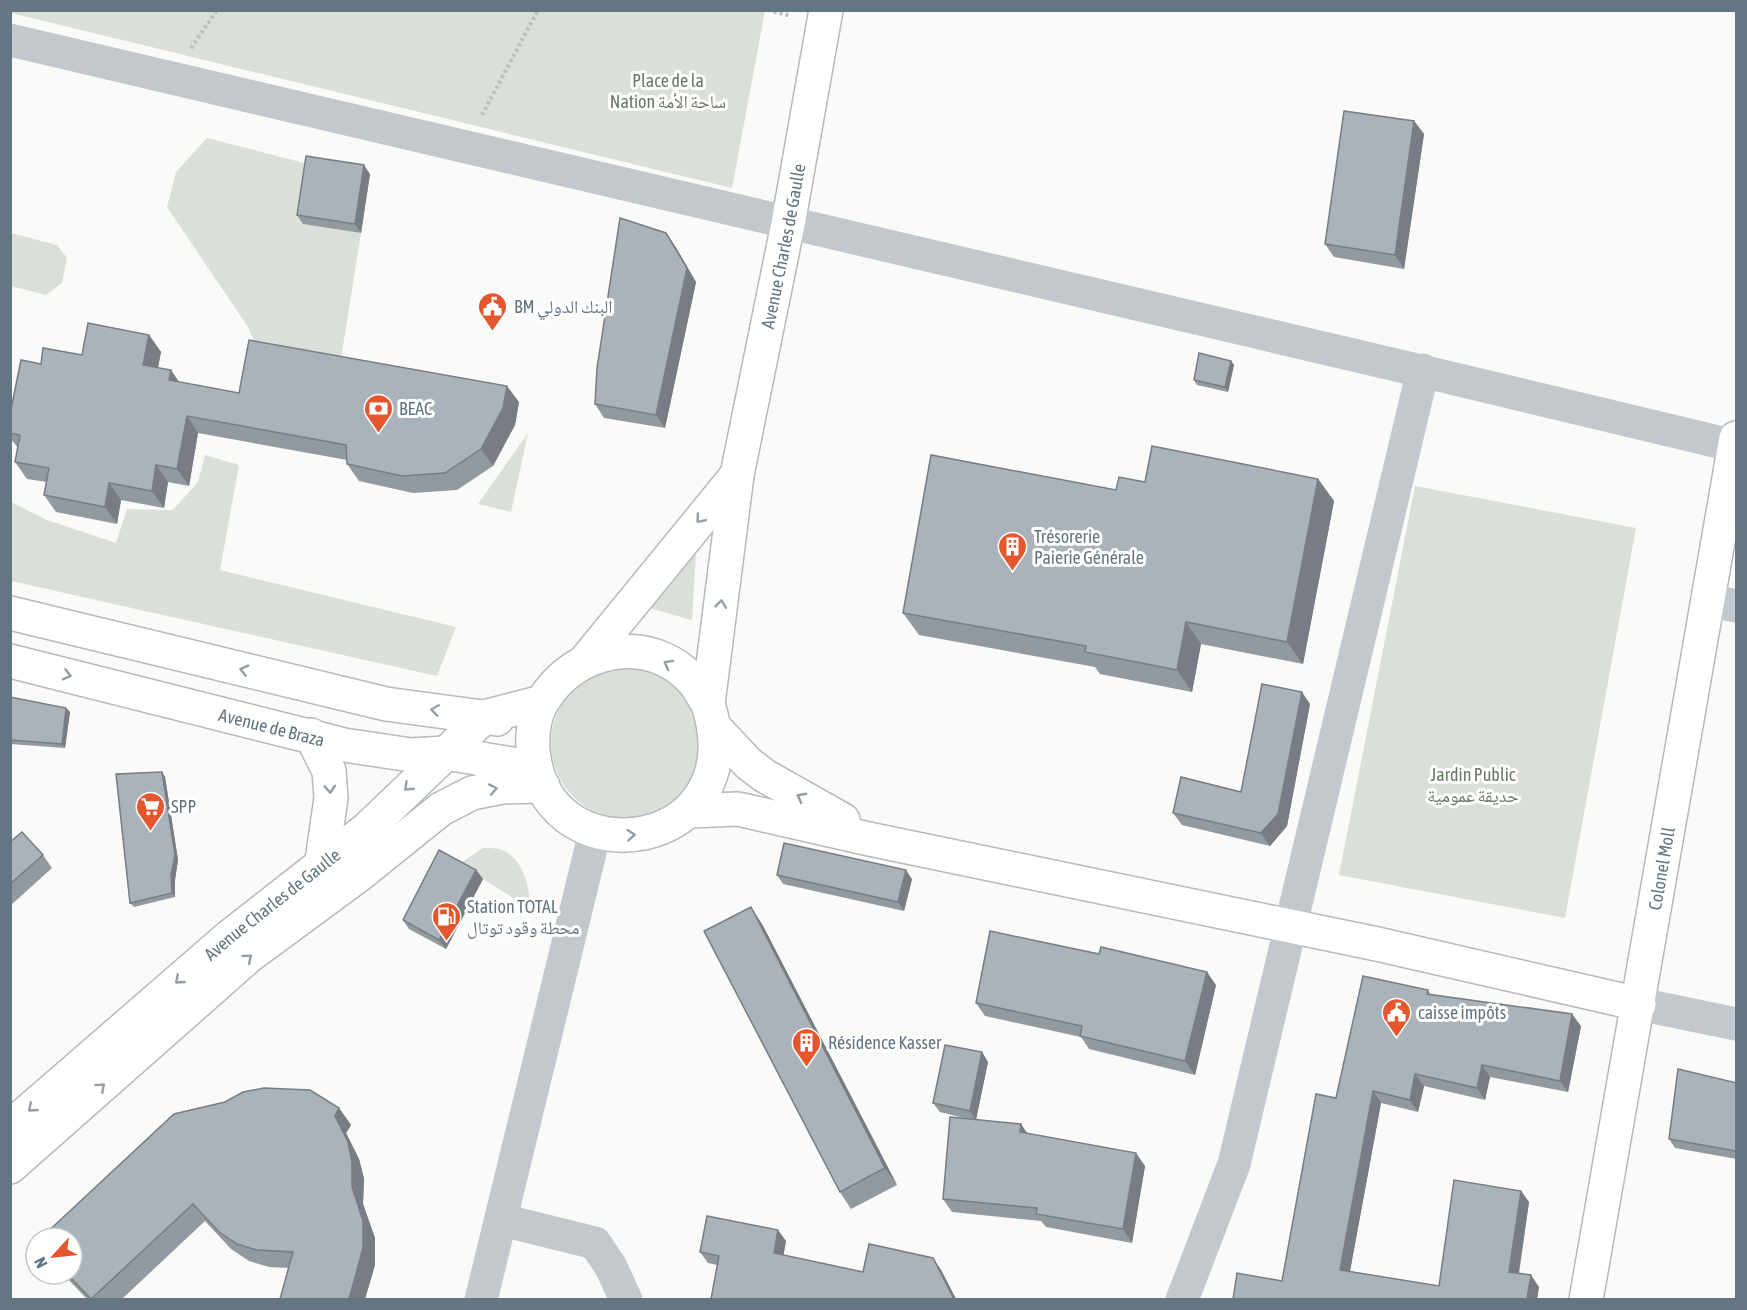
<svg xmlns="http://www.w3.org/2000/svg" width="1747" height="1310" font-family="'Asap Condensed','Noto Naskh Arabic',sans-serif">
<style>
.green{fill:#dadfd7}
.lines{fill:none;stroke-linecap:round;stroke-linejoin:round}
.major-casing{stroke:#b5babe;stroke-width:36}
.path{stroke:#bbbfc2;stroke-width:4;stroke-dasharray:3 3;stroke-linecap:butt}
.minor{stroke:#c3c8cc;stroke-width:33}
.major{stroke:#fff;stroke-width:33}
.wall{fill:#929a9f}
.shaded-wall{fill:#777d82}
.building{fill:#aab3b9;stroke:#777d82;stroke-width:1.5}
.oneway{stroke:#939fa8}
.labels{text-anchor:middle;dominant-baseline:central;stroke-width:6;stroke-linejoin:round;paint-order:stroke}
.park-label{font-size:18px;fill:#687a64;stroke:#fff}
.street-label{font-size:18px;fill:#657683;stroke:#fff}
.poi-label{font-size:18px;fill:#657683;stroke:#fff;text-anchor:start}
</style>
<rect width="100%" height="100%" fill="#fafaf8"/>
<g class="green">
<path d="M11,10H765V11L732,188L11,13Z"/>
<path d="M207,138L312,165L304,224L361,233L339,371L261,357L248,327L167,207L176,172Z"/>
<path d="M11,233L57,245L67,258L62,283L46,295L11,286Z"/>
<path d="M528,433L511,512L478,504Z"/>
<path d="M205,455L239,465L220,570L456,627L437,676L11,581V502L47,520L116,543L127,509L173,510L198,482Z"/>
<path d="M1415,486L1636,528L1565,918L1339,875Z"/>
<path d="M696,554L692,620L645,607Z"/>
<circle cx="627" cy="743" r="76"/>
<path d="M483,848C488,848 497,848 502,850C523,859 531,888 529,908L459,864Z"/>
</g>
<g class="lines">
<defs>
<g id="major">
<path d="M10,613L386,704L497,719"/>
<path d="M586,660L737,475"/>
<path id="s1" d="M10,661L344,745L411,755L446,753L536,768"/>
<path id="s2" d="M708,704C703,697 699,688 693,681C650,632 574,648 543,701C533,717 531,739 534,758C552,882 755,851 708,704L737,475L788,224L826,10"/>
<path d="M716,729L749,764L765,776L843,820"/>
<path d="M311,735L329,771L331,798L322,861"/>
<path d="M690,811L738,809L869,839L1377,944L1639,1004"/>
<path id="s3" d="M10,1127L229,937L367,829L484,717L542,702"/>
<path d="M10,1167L249,956L359,875L441,809L472,793L502,787L543,786"/>
<path id="s4" d="M1586,1300L1736,438"/>
</g>
</defs>
<use href="#major" class="major-casing"/>
<g class="path">
<path d="M768,10L791,16"/>
<path d="M191,48L217,10"/>
<path d="M482,115L538,10"/>
</g>
<g class="minor">
<path d="M10,40C585,177 1161,307 1735,446"/>
<path d="M1708,600L1736,606"/>
<path d="M1639,1004L1736,1024"/>
<path d="M502,1220L595,1243L611,1267L626,1300"/>
<path d="M481,1300L595,832"/>
<path d="M1182,1300L1234,1164L1423,370"/>
</g>
<use href="#major" class="major"/>
</g>
<g class="wall">
<path d="M1414,121L1424,134L1404,269L1334,257L1325,244Z"/>
<path d="M370,174L361,233L303,224L297,215Z"/>
<path d="M675,246L696,282L665,428L604,418L595,404Z"/>
<path d="M149,335L161,352L158,368L171,370L179,382L239,393L519,402L515,425L493,466L457,490L413,493L359,481L347,464V460L198,433L189,486L168,482L164,508L121,500L117,524L56,512L44,495L47,482L27,479L15,462L18,448L10,438V414L41,364L82,355Z"/>
<path d="M1231,361L1234,365L1228,392L1197,385L1194,380Z"/>
<path d="M1318,479L1334,501L1303,664L1201,644L1192,692L1100,674L1095,667L919,635L903,613L1116,490L1145,482Z"/>
<path d="M10,697L66,708L70,712L65,748L10,744Z"/>
<path d="M1310,704L1287,826L1270,846L1182,825L1173,813L1241,792Z"/>
<path d="M162,772L165,777L178,860L175,880V897L134,907L130,903Z"/>
<path d="M10,842L43,855L52,868L10,906Z"/>
<path d="M476,870L483,879L446,949L409,929L403,920Z"/>
<path d="M777,875L912,879L904,911L783,884Z"/>
<path d="M762,924L897,1185L851,1209L840,1192Z"/>
<path d="M1216,985L1195,1075L1089,1049L1081,1037L985,1016L976,1003Z"/>
<path d="M1428,990L1431,995L1581,1026L1568,1092L1490,1077L1485,1100L1424,1086L1418,1112L1381,1103L1350,1271L1439,1286L1521,1191L1529,1202L1519,1274L1539,1287L1537,1299H1233L1282,1281L1336,1098Z"/>
<path d="M982,1052L988,1062L976,1119L1145,1166L1132,1243L1046,1227L1041,1221L952,1212L943,1199L968,1119L940,1112L933,1103Z"/>
<path d="M1737,1083V1159L1675,1148L1669,1139Z"/>
<path d="M339,1108L351,1125L346,1133L359,1159L364,1179L363,1204L375,1238V1265L365,1299H280L289,1268L269,1267L249,1261L231,1249L205,1221L122,1299H87L63,1274H72Z"/>
<path d="M786,1241L783,1255L863,1272L933,1258L941,1270L956,1299L717,1265L708,1263L700,1252Z"/>
</g>
<g class="shaded-wall">
<path d="M1414,121L1424,134L1404,269L1395,255Z"/>
<path d="M364,165L370,174L361,233L355,224Z"/>
<path d="M666,233L675,246L696,282L665,428L656,415Z"/>
<path d="M149,335L161,352L155,382L143,365Z"/>
<path d="M1231,361L1234,365L1228,392L1225,387Z"/>
<path d="M171,370L182,387L169,380Z"/>
<path d="M507,386L519,402L515,425L493,466L481,449Z"/>
<path d="M187,416L198,433L189,486L177,469Z"/>
<path d="M156,465L168,482L164,508L152,491Z"/>
<path d="M1318,479L1334,501L1303,664L1287,642Z"/>
<path d="M109,483L121,500L117,524L105,507Z"/>
<path d="M1186,622L1201,644L1192,692L1177,670Z"/>
<path d="M1302,692L1310,704L1287,826L1270,846L1261,833Z"/>
<path d="M66,708L70,712L65,748L62,744Z"/>
<path d="M162,772L165,777L178,860L175,880V897L172,893Z"/>
<path d="M476,870L483,879L446,949L439,940Z"/>
<path d="M906,870L912,879L904,911L898,902Z"/>
<path d="M751,907L762,924L897,1185L885,1168Z"/>
<path d="M1207,972L1216,985L1195,1075L1185,1061Z"/>
<path d="M1572,1014L1581,1026L1568,1092L1560,1081Z"/>
<path d="M982,1052L988,1062L976,1120L970,1111Z"/>
<path d="M1482,1065L1490,1077L1485,1100L1477,1088Z"/>
<path d="M1415,1074L1424,1086L1418,1112L1410,1100Z"/>
<path d="M1373,1091L1381,1103L1348,1282L1340,1270Z"/>
<path d="M339,1108L351,1125L346,1133L359,1159L364,1179L363,1204L375,1238V1265L365,1299H349L352,1187L335,1116Z"/>
<path d="M1021,1124L1030,1137L1020,1132Z"/>
<path d="M1136,1153L1145,1166L1132,1243L1123,1229Z"/>
<path d="M1521,1191L1529,1202L1517,1284L1509,1272Z"/>
<path d="M778,1230L786,1241L782,1264L774,1253Z"/>
<path d="M933,1258L941,1270L956,1299H954Z"/>
<path d="M1531,1275L1539,1287L1537,1299H1527Z"/>
</g>
<g class="building">
<path d="M1344,111L1414,121L1395,255L1325,244Z"/>
<path d="M306,156L364,165L355,224L297,215Z"/>
<path d="M620,218L666,233L687,268L656,415L595,404L597,368Z"/>
<path d="M88,323L149,335L143,365L171,370L169,380L239,393L249,340L507,386L503,408L481,449L445,473L402,476L347,464L346,445L187,416L177,469L156,465L152,491L109,483L105,507L44,495L49,468L15,462L20,435L10,433V414L21,360L41,364L43,348L82,355Z"/>
<path d="M1199,353L1231,361L1225,387L1194,380Z"/>
<path d="M1152,446L1318,479L1287,642L1186,622L1177,670L1085,652L1086,646L903,613L931,455L1116,490L1119,477L1145,482Z"/>
<path d="M1262,684L1302,692L1278,814L1261,833L1173,813L1181,777L1241,792Z"/>
<path d="M10,697L66,708L62,744L10,740Z"/>
<path d="M162,772L175,855L171,875L172,893L130,903L116,774Z"/>
<path d="M22,832L43,855L10,884V842Z"/>
<path d="M784,843L906,870L898,902L777,875Z"/>
<path d="M439,850L476,870L439,940L403,920Z"/>
<path d="M751,907L885,1168L840,1192L704,931Z"/>
<path d="M990,931L1099,954L1101,947L1207,972L1185,1061L1080,1036L1082,1026L976,1003Z"/>
<path d="M1363,976L1428,990L1427,994L1572,1014L1560,1081L1482,1065L1477,1088L1415,1074L1410,1100L1373,1091L1340,1270L1439,1286L1454,1180L1521,1191L1509,1272L1531,1275L1527,1299H1233L1237,1273L1282,1281L1316,1094L1336,1098Z"/>
<path d="M945,1045L982,1052L970,1111L933,1103Z"/>
<path d="M1678,1069L1737,1083L1736,1151L1669,1139Z"/>
<path d="M264,1088L310,1090L339,1108L335,1116L348,1142L352,1162V1187L363,1221V1248L349,1299H280L293,1252L257,1250L237,1244L219,1232L193,1204L91,1299L67,1274H72V1238H41L174,1114L225,1102L243,1092Z"/>
<path d="M950,1117L1021,1124L1020,1132L1136,1153L1123,1229L1036,1214L1037,1208L943,1199Z"/>
<path d="M707,1216L778,1230L774,1253L863,1272L869,1244L933,1258L954,1299H711L719,1256L700,1252Z"/>
</g>
<defs><path id="oneway-chevron" d="M-2-3.5L2.5 0L-2 3.5" fill="none" stroke-width="1.6" stroke-linecap="round" stroke-linejoin="round" transform="scale(1.5)"/></defs>
<g class="oneway">
<use href="#oneway-chevron" transform="translate(700 519) rotate(130)"/>
<use href="#oneway-chevron" transform="translate(721 604) rotate(-83)"/>
<use href="#oneway-chevron" transform="translate(668 664) rotate(-151)"/>
<use href="#oneway-chevron" transform="translate(244 670) rotate(-165)"/>
<use href="#oneway-chevron" transform="translate(67 675) rotate(14)"/>
<use href="#oneway-chevron" transform="translate(435 710) rotate(-172)"/>
<use href="#oneway-chevron" transform="translate(408 787) rotate(136)"/>
<use href="#oneway-chevron" transform="translate(330 789) rotate(86)"/>
<use href="#oneway-chevron" transform="translate(493 789) rotate(-11)"/>
<use href="#oneway-chevron" transform="translate(801 797) rotate(-152)"/>
<use href="#oneway-chevron" transform="translate(631 835) rotate(-4)"/>
<use href="#oneway-chevron" transform="translate(248 958) rotate(-40)"/>
<use href="#oneway-chevron" transform="translate(179 980) rotate(139)"/>
<use href="#oneway-chevron" transform="translate(101 1087) rotate(-42)"/>
<use href="#oneway-chevron" transform="translate(32 1108) rotate(139)"/>
</g>
<defs>
<symbol id="civic-pin" viewBox="-11 -11 22 30"><path d="M0 17L-7.5 6A9.5 9.5 0 1 1 7.5 6Z" fill="#e4572e" stroke="#fff"/><path d="M-.6-6.5H3V-4.5H.6V-3L4-1V1h2V6H-6V1h2V-1L-.6-3ZM-1.2 2.5V6h2.4V2.5Z" fill="#fff"/></symbol>
<symbol id="bank-pin" viewBox="-11 -11 22 30"><path d="M0 17L-7.5 6A9.5 9.5 0 1 1 7.5 6Z" fill="#e4572e" stroke="#fff"/><path d="M-6-4H6V4H-6ZM0-2.3a2.3 2.3 0 1 0 0 4.6a2.3 2.3 0 1 0 0-4.6Z" fill="#fff"/></symbol>
<symbol id="building-pin" viewBox="-11 -11 22 30"><path d="M0 17L-7.5 6A9.5 9.5 0 1 1 7.5 6Z" fill="#e4572e" stroke="#fff"/><path d="M-4-6H4V6H1V3H-1V6H-4ZM-2.5-4.3h1.7v1.8h-1.7ZM.8-4.3h1.7v1.8H.8ZM-2.5-1h1.7V.8h-1.7ZM.8-1h1.7V.8H.8Z" fill="#fff"/></symbol>
<symbol id="supermarket-pin" viewBox="-11 -11 22 30"><path d="M0 17L-7.5 6A9.5 9.5 0 1 1 7.5 6Z" fill="#e4572e" stroke="#fff"/><path d="M-6-5.5h2.5l.6 2H6L4.5 2H-2.5L-4.4-4H-6ZM-1.5 3.2a1.3 1.3 0 1 0 .1 0ZM3 3.2a1.3 1.3 0 1 0 .1 0Z" fill="#fff"/></symbol>
<symbol id="fuel-pin" viewBox="-11 -11 22 30"><path d="M0 17L-7.5 6A9.5 9.5 0 1 1 7.5 6Z" fill="#e4572e" stroke="#fff"/><path d="M-5.5-6h7V0h2V4h1.3V-2.5L3-4.5l.8-.8L6-3V5H2.5V1h-1V6h-7ZM-4.2-4.7v3.2H.2V-4.7Z" fill="#fff"/></symbol>
</defs>
<g fill-rule="evenodd">
<use href="#civic-pin" x="476" y="290" width="33" height="45"/>
<use href="#bank-pin" x="362" y="392" width="33" height="45"/>
<use href="#building-pin" x="996" y="530" width="33" height="45"/>
<use href="#supermarket-pin" x="134" y="790" width="33" height="45"/>
<use href="#fuel-pin" x="430" y="900" width="33" height="45"/>
<use href="#civic-pin" x="1380" y="996" width="33" height="45"/>
<use href="#building-pin" x="790" y="1026" width="33" height="45"/>
</g>
<g class="labels">
<g class="park-label">
<text x="668" y="80">Place de la<tspan x="668" dy="21">Nation ساحة الأمة</tspan></text>
<text x="1473" y="774">Jardin Public<tspan x="1473" dy="21">حديقة عمومية</tspan></text>
</g>
<g class="street-label">
<text stroke="none"><textPath href="#s2" startOffset="1042">Avenue Charles de Gaulle</textPath></text>
<text stroke="none"><textPath href="#s1" startOffset="270">Avenue de Braza</textPath></text>
<text stroke="none"><textPath href="#s4" startOffset="438">Colonel Moll</textPath></text>
<text stroke="none"><textPath href="#s3" startOffset="344">Avenue Charles de Gaulle</textPath></text>
</g>
<g class="poi-label">
<text x="514" y="306">BM البنك الدولي</text>
<text x="399" y="408">BEAC</text>
<text x="1034" y="536">Trésorerie<tspan x="1034" dy="21">Paierie Générale</tspan></text>
<text x="171" y="806">SPP</text>
<text x="467" y="906">Station TOTAL<tspan x="467" dy="21">محطة وقود توتال</tspan></text>
<text x="1418" y="1012">caisse impôts</text>
<text x="828" y="1042">Résidence Kasser</text>
</g>
</g>
<rect width="1747" height="1310" fill="none" stroke="#657683" stroke-width="24"/>
<g transform="translate(54 1256) rotate(243)"><circle r="28" fill="#ffffff" stroke="#c1c8cd" stroke-width="1.5"/>
<path d="M0-4.5L10 22L0 15L-10 22Z" fill="#e4572e"/>
<text y="-9" font-size="16" font-weight="bold" text-anchor="middle" fill="#657683">N</text>
</g>
</svg>
